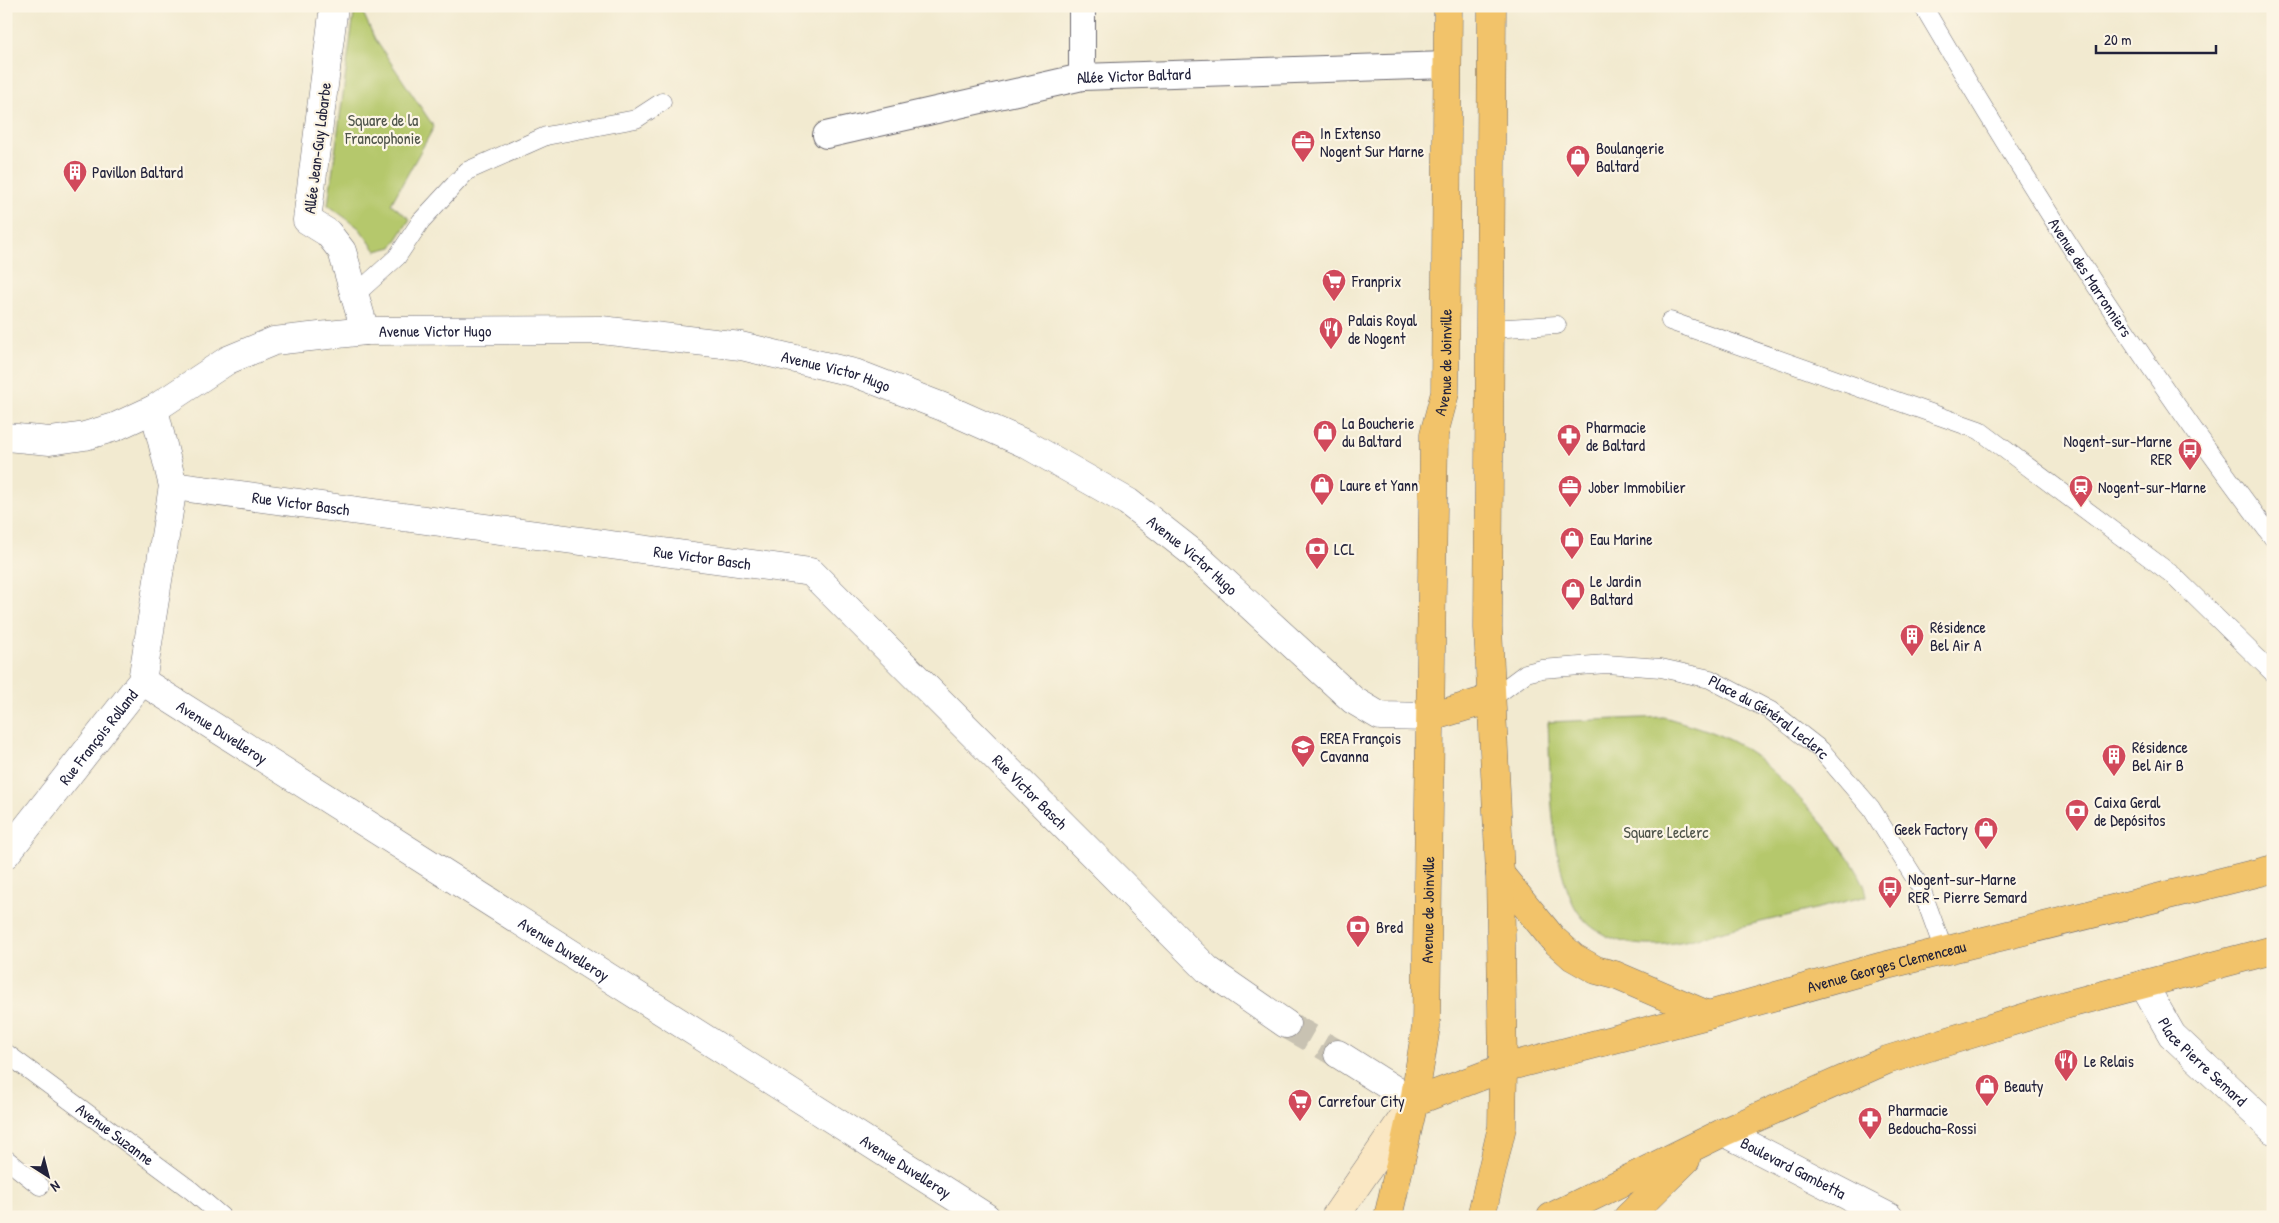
<svg xmlns="http://www.w3.org/2000/svg" width="2279" height="1223" font-family="'Patrick Hand',sans-serif">
<style>
.park{fill:#b5c86c;stroke:#6c7554}
.lines{fill:none;stroke-linecap:round;stroke-linejoin:round}
.minor-tunnel{stroke:#c8c2b2;stroke-width:28;stroke-dasharray:28 14;stroke-linecap:butt}
.service-casing{stroke:#6b686f;stroke-width:19}
.pedestrian-casing{stroke:#6b686f;stroke-width:28}
.minor-casing{stroke:#6b686f;stroke-width:29}
.tertiary-casing{stroke:#6b686f;stroke-width:29}
.secondary-casing{stroke:#6b686f;stroke-width:29}
.primary-casing{stroke:#6b686f;stroke-width:29}
.service{stroke:#fff;stroke-width:18}
.pedestrian{stroke:#fff;stroke-width:26}
.minor{stroke:#fff;stroke-width:28}
.tertiary{stroke:#fff;stroke-width:28}
.secondary{stroke:#fae7c3;stroke-width:28}
.primary{stroke:#f2c36a;stroke-width:28}
.labels{text-anchor:middle;dominant-baseline:central;stroke-width:4.5;stroke-linejoin:round;paint-order:stroke}
.street-label{font-size:16px;fill:#22223b;stroke:#fcf5e5}
.park-label{font-size:16px;fill:#4e544a;stroke:#fcf5e5}
.poi-label{font-size:16px;fill:#22223b;stroke:#fcf5e5;text-anchor:start}
</style>
<rect width="100%" height="100%" fill="#fcf5e5"/>
<filter id="ink" filterUnits="userSpaceOnUse"><feTurbulence type="fractalNoise" baseFrequency=".02" numOctaves="2"/><feDisplacementMap in="SourceGraphic" scale="10" xChannelSelector="R" yChannelSelector="G"/><feConvolveMatrix kernelMatrix="1 2 1 2 8 2 1 2 1" color-interpolation-filters="sRGB"/></filter>
<filter id="wash" filterUnits="userSpaceOnUse"><feTurbulence type="fractalNoise" baseFrequency=".0096" numOctaves="4" result="noise"/><feDisplacementMap in="SourceGraphic" scale="20" xChannelSelector="R" yChannelSelector="G"/><feGaussianBlur stdDeviation="1.12" result="paint"/><feColorMatrix in="noise" values="0 0 0 0 0 0 0 0 0 0 0 0 0 0 0 0 0 1.4 0 .05"/><feComposite in="paint" operator="in"/></filter>
<g filter="url(#wash)">
<rect width="100%" height="100%" fill="#f2ead0"/>
<g class="park">
<path d="M355,6H360L375,39L434,127L391,204L410,219L392,247L376,251L359,228L328,205Z"/>
<path d="M1664,717C1694,726 1725,734 1751,753C1781,775 1863,861 1867,896C1823,907 1779,918 1735,928C1703,936 1668,949 1634,944C1608,940 1583,927 1572,901C1549,850 1551,778 1548,722Z"/>
</g>
</g>
<g filter="url(#ink)">
<g class="lines">
<path class="minor-tunnel" d="M1286,1024L1338,1054"/>
<defs>
<g id="service">
<path id="s1" d="M1923,6C2030,189 2145,369 2273,538"/>
<path d="M356,294L397,257L421,221L467,171L546,136L636,119L662,102"/>
<path d="M1670,321L1979,430L2174,576L2273,673"/>
<path d="M1490,329L1557,325"/>
<path id="s2" d="M1491,699L1526,673L1542,669L1606,664L1661,668L1710,679L1771,711L1821,750L1871,808L1921,888L1944,951"/>
<path id="s3" d="M6,1053L192,1191L222,1217"/>
<path d="M6,1159L40,1186"/>
</g>
<g id="pedestrian">
<path d="M1082,6V77"/>
<path id="s4" d="M826,135L1082,77L1447,65"/>
</g>
<g id="minor">
<path d="M334,6L307,220L328,233L342,251L365,331"/>
<path id="s5" d="M6,437L50,441L85,436L115,427L154,409L228,360L274,341L365,331L601,330L741,346L855,373L943,407L1026,444L1128,502L1193,553L1353,700L1380,716L1431,717"/>
<path id="s6" d="M173,486L811,572L1208,970L1286,1024"/>
<path id="s7" d="M142,681L986,1217"/>
<path id="s8" d="M6,854L142,681L173,486L154,409"/>
<path id="s9" d="M2143,984L2172,1035L2273,1130"/>
<path d="M1338,1054L1414,1102"/>
</g>
<g id="tertiary">
<path id="s10" d="M1724,1132L1889,1217"/>
</g>
<path id="secondary" d="M1335,1217L1414,1102"/>
<g id="primary">
<path d="M1431,717L1491,699"/>
<path d="M1500,874L1553,939L1573,957L1596,970L1615,975L1708,1015"/>
<path id="s11" d="M1414,1102L1503,1068L1708,1015L1883,966L2273,869"/>
<path id="s12" d="M1388,1217L1414,1102L1426,1027L1434,434L1445,393L1448,6"/>
<path d="M1481,1217L1502,1127L1503,1068L1500,874L1488,628L1492,6"/>
<path d="M1551,1217L1724,1132L1887,1060L2065,1005L2273,950"/>
<path d="M1628,1217L1686,1160"/>
</g>
</defs>
<use href="#service" class="service-casing"/>
<use href="#pedestrian" class="pedestrian-casing"/>
<use href="#minor" class="minor-casing"/>
<use href="#tertiary" class="tertiary-casing"/>
<use href="#secondary" class="secondary-casing"/>
<use href="#primary" class="primary-casing"/>
<use href="#service" class="service"/>
<use href="#pedestrian" class="pedestrian"/>
<use href="#minor" class="minor"/>
<use href="#tertiary" class="tertiary"/>
<use href="#secondary" class="secondary"/>
<use href="#primary" class="primary"/>
</g>
</g>
<defs>
<symbol id="office-pin" viewBox="-11 -11 22 30"><path d="M0 17L-7.5 6A9.5 9.5 0 1 1 7.5 6Z" fill="#d1495b" stroke="#fcf5e5"/><path d="M-6-3h4V-5.5h4V-3h4V5H-6ZM-1-4.5V-3h2v-1.5ZM-6 0V1H6V0Z" fill="#fff"/></symbol>
<symbol id="shop-pin" viewBox="-11 -11 22 30"><path d="M0 17L-7.5 6A9.5 9.5 0 1 1 7.5 6Z" fill="#d1495b" stroke="#fcf5e5"/><path d="M-5-2.5h2.3a2.7 3.5 0 0 1 5.4 0H5L5.5 6h-11ZM-1.5-2.5h3a1.5 2.3 0 0 0-3 0Z" fill="#fff"/></symbol>
<symbol id="building-pin" viewBox="-11 -11 22 30"><path d="M0 17L-7.5 6A9.5 9.5 0 1 1 7.5 6Z" fill="#d1495b" stroke="#fcf5e5"/><path d="M-4-6H4V6H1V3H-1V6H-4ZM-2.5-4.3h1.7v1.8h-1.7ZM.8-4.3h1.7v1.8H.8ZM-2.5-1h1.7V.8h-1.7ZM.8-1h1.7V.8H.8Z" fill="#fff"/></symbol>
<symbol id="supermarket-pin" viewBox="-11 -11 22 30"><path d="M0 17L-7.5 6A9.5 9.5 0 1 1 7.5 6Z" fill="#d1495b" stroke="#fcf5e5"/><path d="M-6-5.5h2.5l.6 2H6L4.5 2H-2.5L-4.4-4H-6ZM-1.5 3.2a1.3 1.3 0 1 0 .1 0ZM3 3.2a1.3 1.3 0 1 0 .1 0Z" fill="#fff"/></symbol>
<symbol id="restaurant-pin" viewBox="-11 -11 22 30"><path d="M0 17L-7.5 6A9.5 9.5 0 1 1 7.5 6Z" fill="#d1495b" stroke="#fcf5e5"/><path d="M-5-6h1v4h1v-4h1v4h1v-4h1v5L-1.5 .5V6h-2V.5L-5-1ZM5-6V6H3V1.5H1.5Q1.5-4 5-6Z" fill="#fff"/></symbol>
<symbol id="pharmacy-pin" viewBox="-11 -11 22 30"><path d="M0 17L-7.5 6A9.5 9.5 0 1 1 7.5 6Z" fill="#d1495b" stroke="#fcf5e5"/><path d="M-2-6h4v4h4v4h-4v4h-4v-4h-4v-4h4Z" fill="#fff"/></symbol>
<symbol id="bus-pin" viewBox="-11 -11 22 30"><path d="M0 17L-7.5 6A9.5 9.5 0 1 1 7.5 6Z" fill="#d1495b" stroke="#fcf5e5"/><path d="M-5-6H5V4H4V6H2V4H-2V6H-4V4H-5ZM-3.5-4V0h7V-4ZM-3.5 1.2v1.5H-2V1.2ZM2 1.2v1.5H3.5V1.2Z" fill="#fff"/></symbol>
<symbol id="station-pin" viewBox="-11 -11 22 30"><path d="M0 17L-7.5 6A9.5 9.5 0 1 1 7.5 6Z" fill="#d1495b" stroke="#fcf5e5"/><path d="M-3-6H3Q5-6 5-4V2Q5 4 3 4L4.5 6H3L1.5 4h-3L-3 6H-4.5L-3 4Q-5 4-5 2V-4Q-5-6-3-6ZM-3.5-4v3h7v-3ZM-3.5 1v1.5H-2V1ZM2 1v1.5H3.5V1Z" fill="#fff"/></symbol>
<symbol id="bank-pin" viewBox="-11 -11 22 30"><path d="M0 17L-7.5 6A9.5 9.5 0 1 1 7.5 6Z" fill="#d1495b" stroke="#fcf5e5"/><path d="M-6-4H6V4H-6ZM0-2.3a2.3 2.3 0 1 0 0 4.6a2.3 2.3 0 1 0 0-4.6Z" fill="#fff"/></symbol>
<symbol id="school-pin" viewBox="-11 -11 22 30"><path d="M0 17L-7.5 6A9.5 9.5 0 1 1 7.5 6Z" fill="#d1495b" stroke="#fcf5e5"/><path d="M0-5L7-2L0 1L-7-2ZM-4 1L0 2.5L4 1V4Q0 6-4 4Z" fill="#fff"/></symbol>
</defs>
<g fill-rule="evenodd">
<use href="#office-pin" x="1289" y="128" width="28" height="38"/>
<use href="#shop-pin" x="1564" y="143" width="28" height="38"/>
<use href="#building-pin" x="61" y="158" width="28" height="38"/>
<use href="#supermarket-pin" x="1320" y="267" width="28" height="38"/>
<use href="#restaurant-pin" x="1317" y="315" width="28" height="38"/>
<use href="#shop-pin" x="1311" y="418" width="28" height="38"/>
<use href="#pharmacy-pin" x="1555" y="422" width="28" height="38"/>
<use href="#bus-pin" x="2176" y="436" width="28" height="38"/>
<use href="#shop-pin" x="1308" y="471" width="28" height="38"/>
<use href="#office-pin" x="1556" y="473" width="28" height="38"/>
<use href="#station-pin" x="2067" y="473" width="28" height="38"/>
<use href="#shop-pin" x="1558" y="525" width="28" height="38"/>
<use href="#bank-pin" x="1303" y="535" width="28" height="38"/>
<use href="#shop-pin" x="1559" y="576" width="28" height="38"/>
<use href="#building-pin" x="1898" y="622" width="28" height="38"/>
<use href="#school-pin" x="1289" y="733" width="28" height="38"/>
<use href="#building-pin" x="2100" y="742" width="28" height="38"/>
<use href="#bank-pin" x="2063" y="797" width="28" height="38"/>
<use href="#shop-pin" x="1972" y="815" width="28" height="38"/>
<use href="#bus-pin" x="1876" y="874" width="28" height="38"/>
<use href="#bank-pin" x="1344" y="913" width="28" height="38"/>
<use href="#restaurant-pin" x="2052" y="1047" width="28" height="38"/>
<use href="#shop-pin" x="1973" y="1072" width="28" height="38"/>
<use href="#supermarket-pin" x="1286" y="1087" width="28" height="38"/>
<use href="#pharmacy-pin" x="1856" y="1105" width="28" height="38"/>
</g>
<g class="labels">
<g class="street-label">
<text stroke="none"><textPath href="#s4" startOffset="314">Allée Victor Baltard</textPath></text>
<text transform="translate(317 148) rotate(-83)">Allée Jean-Guy Labarbe</text>
<text stroke="none"><textPath href="#s1" startOffset="319">Avenue des Marronniers</textPath></text>
<text stroke="none"><textPath href="#s5" startOffset="454">Avenue Victor Hugo</textPath></text>
<text stroke="none"><textPath href="#s12" startOffset="860">Avenue de Joinville</textPath></text>
<text stroke="none"><textPath href="#s5" startOffset="859">Avenue Victor Hugo</textPath></text>
<text stroke="none"><textPath href="#s6" startOffset="129">Rue Victor Basch</textPath></text>
<text stroke="none"><textPath href="#s5" startOffset="1264">Avenue Victor Hugo</textPath></text>
<text stroke="none"><textPath href="#s6" startOffset="534">Rue Victor Basch</textPath></text>
<text stroke="none"><textPath href="#s2" startOffset="300">Place du Général Leclerc</textPath></text>
<text stroke="none"><textPath href="#s7" startOffset="95">Avenue Duvelleroy</textPath></text>
<text stroke="none"><textPath href="#s8" startOffset="149">Rue François Rolland</textPath></text>
<text stroke="none"><textPath href="#s6" startOffset="954">Rue Victor Basch</textPath></text>
<text stroke="none"><textPath href="#s12" startOffset="311">Avenue de Joinville</textPath></text>
<text stroke="none"><textPath href="#s7" startOffset="500">Avenue Duvelleroy</textPath></text>
<text stroke="none"><textPath href="#s11" startOffset="492">Avenue Georges Clemenceau</textPath></text>
<text stroke="none"><textPath href="#s9" startOffset="99">Place Pierre Semard</textPath></text>
<text stroke="none"><textPath href="#s3" startOffset="136">Avenue Suzanne</textPath></text>
<text stroke="none"><textPath href="#s7" startOffset="905">Avenue Duvelleroy</textPath></text>
<text stroke="none"><textPath href="#s10" startOffset="78">Boulevard Gambetta</textPath></text>
</g>
<g class="park-label">
<text x="383" y="120">Square de la<tspan x="383" dy="18">Francophonie</tspan></text>
<text x="1666" y="832">Square Leclerc</text>
</g>
<g class="poi-label">
<text x="1320" y="133">In Extenso<tspan x="1320" dy="18">Nogent Sur Marne</tspan></text>
<text x="1596" y="148">Boulangerie<tspan x="1596" dy="18">Baltard</tspan></text>
<text x="92" y="172">Pavillon Baltard</text>
<text x="1352" y="281">Franprix</text>
<text x="1348" y="320">Palais Royal<tspan x="1348" dy="18">de Nogent</tspan></text>
<text x="1342" y="423">La Boucherie<tspan x="1342" dy="18">du Baltard</tspan></text>
<text x="1586" y="427">Pharmacie<tspan x="1586" dy="18">de Baltard</tspan></text>
<text x="2172" y="441" text-anchor="end">Nogent-sur-Marne<tspan x="2172" dy="18">RER</tspan></text>
<text x="1340" y="485">Laure et Yann</text>
<text x="1588" y="487">Jober Immobilier</text>
<text x="2098" y="487">Nogent-sur-Marne</text>
<text x="1590" y="539">Eau Marine</text>
<text x="1334" y="549">LCL</text>
<text x="1590" y="581">Le Jardin<tspan x="1590" dy="18">Baltard</tspan></text>
<text x="1930" y="627">Résidence<tspan x="1930" dy="18">Bel Air A</tspan></text>
<text x="1320" y="738">EREA François<tspan x="1320" dy="18">Cavanna</tspan></text>
<text x="2132" y="747">Résidence<tspan x="2132" dy="18">Bel Air B</tspan></text>
<text x="2094" y="802">Caixa Geral<tspan x="2094" dy="18">de Depósitos</tspan></text>
<text x="1968" y="829" text-anchor="end">Geek Factory</text>
<text x="1908" y="879">Nogent-sur-Marne<tspan x="1908" dy="18">RER - Pierre Semard</tspan></text>
<text x="1376" y="927">Bred</text>
<text x="2084" y="1061">Le Relais</text>
<text x="2004" y="1086">Beauty</text>
<text x="1318" y="1101">Carrefour City</text>
<text x="1888" y="1110">Pharmacie<tspan x="1888" dy="18">Bedoucha-Rossi</tspan></text>
</g>
</g>
<rect width="2279" height="1223" fill="none" stroke="#fcf5e5" stroke-width="25"/>
<g transform="translate(48 1176) rotate(144)" stroke="#fcf5e5" stroke-width="4" paint-order="stroke">
<path d="M0-4L9 19L0 12L-9 19Z" fill="#22223b"/>
<text y="-8" font-size="14" font-weight="bold" text-anchor="middle" fill="#22223b">N</text>
</g>
<path d="M2096 45v8h120v-8" fill="none" stroke="#22223b" stroke-width="2.5"/>
<text x="2104" y="45" font-size="15" fill="#22223b" stroke="#fcf5e5" stroke-width="4" paint-order="stroke">20 m</text>
</svg>
